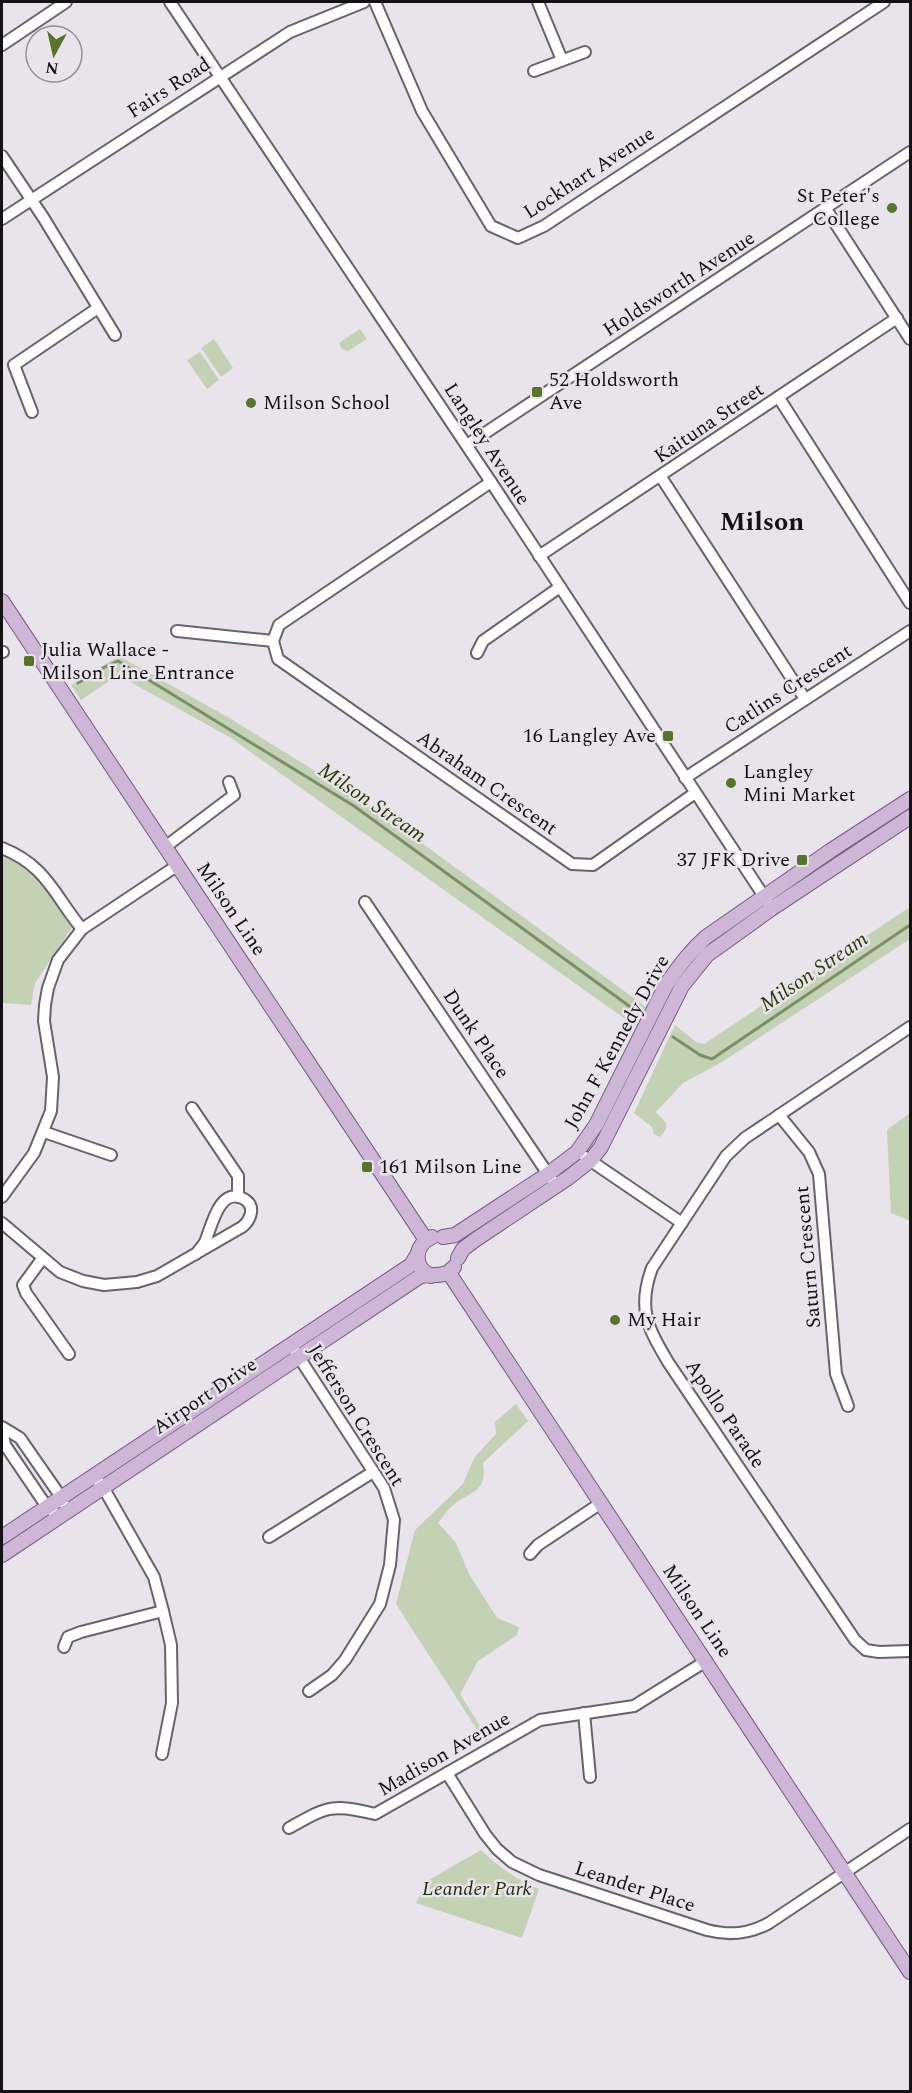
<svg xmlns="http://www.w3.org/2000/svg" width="912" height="2093" font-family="Spectral,serif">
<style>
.green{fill:#c3d1b4}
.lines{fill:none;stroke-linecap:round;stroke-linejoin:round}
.stream{stroke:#7d8e6a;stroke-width:3}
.minor-casing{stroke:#68626a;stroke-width:14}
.major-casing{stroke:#775c81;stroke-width:16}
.minor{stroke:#fff;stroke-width:10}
.major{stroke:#ceb6d6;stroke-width:14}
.poi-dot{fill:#56742a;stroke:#e9e3ec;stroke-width:2}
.labels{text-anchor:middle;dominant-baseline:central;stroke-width:5;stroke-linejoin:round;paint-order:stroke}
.street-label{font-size:20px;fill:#131114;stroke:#e9e3ec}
.poi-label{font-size:20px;fill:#131114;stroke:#e9e3ec;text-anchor:start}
.park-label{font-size:20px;font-style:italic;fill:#213107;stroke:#e9e3ec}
.water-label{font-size:21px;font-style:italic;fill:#273c01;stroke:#e9e3ec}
.district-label{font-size:26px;font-weight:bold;fill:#131114;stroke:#e9e3ec}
</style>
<rect width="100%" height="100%" fill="#e9e3ec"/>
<g class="green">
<path d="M360,329L367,339L348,351L342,349L339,343Z"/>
<path d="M214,339L233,368L221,377L201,348Z"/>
<path d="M200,352L219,380L207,389L187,360Z"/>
<path d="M119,656L231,719L367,803L646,1007L635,1026L231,738L118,675L81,700L71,685Z"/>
<path d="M2,855C36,868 53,897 73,926L35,983L31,1005L2,1003Z"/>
<path d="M910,907V939L722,1062L683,1083L656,1112L666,1123V1129L660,1137L654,1134L652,1127L634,1113L675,1025L696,1042L704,1044Z"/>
<path d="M910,1113V1221L891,1213L887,1130Z"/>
<path d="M516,1404L528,1421L483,1463C488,1495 468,1490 450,1508C446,1512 442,1518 438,1523L456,1543L469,1574L497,1618L519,1627L517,1635L478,1661L460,1694L488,1739L485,1742L396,1604L415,1530L463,1484L474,1458L496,1434L495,1422Z"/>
<path d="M481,1850C499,1868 516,1879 539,1889L522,1938L416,1903L427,1881Z"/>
</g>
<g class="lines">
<g class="stream">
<path d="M78,683L105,667L118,661L354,806L636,1011"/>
<path d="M673,1037L700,1055L712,1059L910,925"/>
</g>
<defs>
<g id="minor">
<path d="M170,2L491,482L767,901"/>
<path d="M375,2L422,111L491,226L518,238L544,226L884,2"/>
<path d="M538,2L562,60"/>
<path d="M2,45L66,2"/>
<path d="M534,71L585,52"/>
<path d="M2,156L43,217L115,335"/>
<path d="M826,209L910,339"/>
<path d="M2,219L290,32L364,2"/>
<path d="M779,398L910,603"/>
<path d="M32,412L14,365L98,308"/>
<path d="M467,445L910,152"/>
<path d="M661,477L805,699"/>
<path d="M491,482L279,625L273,641L278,659L572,864L593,865L695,793"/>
<path d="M539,556L897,318"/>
<path d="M177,631L273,641"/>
<path d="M2,652H3"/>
<path d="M477,653L483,641L560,587"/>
<path d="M685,778L910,631"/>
<path d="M165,847L234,795L229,782"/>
<path d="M2,848C47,866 54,895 82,929"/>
<path d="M365,902L552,1180"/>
<path d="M910,1027L745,1138L726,1156L652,1268C637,1309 648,1328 668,1362L855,1640L866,1650L879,1652L910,1651"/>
<path d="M192,1108L238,1176V1197"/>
<path d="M779,1115L809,1152L819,1174L836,1374L848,1406"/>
<path d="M44,1132L111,1155"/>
<path d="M585,1157L682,1223"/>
<path d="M2,1197L34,1153L51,1111L53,1077L44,1021L45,1005L48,988L58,960L82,929L178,865"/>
<path d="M2,1223L60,1272L83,1281L104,1285L137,1282L157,1276L242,1227C251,1220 256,1206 244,1199C219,1185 211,1229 205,1242C202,1247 199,1250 196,1254"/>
<path d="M42,1259L23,1285L26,1293L69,1354"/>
<path d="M291,1345L384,1488L394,1520L390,1565L380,1604L345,1660L332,1675L309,1691"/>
<path d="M2,1427L20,1438L61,1497L63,1503"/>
<path d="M2,1429L5,1445L47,1507L59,1516"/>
<path d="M94,1476L103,1487L154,1577L163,1611L171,1645L172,1703L162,1754"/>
<path d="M269,1537L373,1472"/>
<path d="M530,1554L538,1545L601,1503"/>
<path d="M64,1647L68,1637L81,1632L163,1611"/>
<path d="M584,1713L590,1777"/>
<path d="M447,1773L485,1834L497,1849L512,1862L539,1875L707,1930C730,1936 749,1934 769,1923L910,1829"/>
<path d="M289,1828C326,1807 332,1803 375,1814L540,1720L634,1706L706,1661"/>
</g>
<g id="major">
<path d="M2,601L426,1240"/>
<path d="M443,1237L455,1235L548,1174L577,1152L596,1125L666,985C678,967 690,951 706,937L830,851L910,799"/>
<path d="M458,1258L463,1249L475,1240L568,1178L591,1160L601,1147L682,986L707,955L771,909L910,817"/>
<path d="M449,1273L910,1972"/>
<path d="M431,1276C412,1267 414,1245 432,1237"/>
<path d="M2,1537L411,1265L417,1255"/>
<path d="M2,1555L419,1277C432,1272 443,1280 454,1267"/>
</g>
</defs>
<use href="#minor" class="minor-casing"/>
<use href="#major" class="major-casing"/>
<use href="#minor" class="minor"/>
<use href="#major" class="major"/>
</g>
<g class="poi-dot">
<circle cx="892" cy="208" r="6"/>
<rect x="531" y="386" width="12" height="12" rx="3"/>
<circle cx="251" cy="403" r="6"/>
<rect x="23" y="655" width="12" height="12" rx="3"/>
<rect x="662" y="730" width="12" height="12" rx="3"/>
<circle cx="731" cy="783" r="6"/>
<rect x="796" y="854" width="12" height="12" rx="3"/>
<rect x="361" y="1161" width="12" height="12" rx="3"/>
<circle cx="615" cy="1320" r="6"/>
</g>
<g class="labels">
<g class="street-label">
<text transform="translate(169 88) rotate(-33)">Fairs Road</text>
<text transform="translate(589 173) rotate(-33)">Lockhart Avenue</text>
<text transform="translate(679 284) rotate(-33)">Holdsworth Avenue</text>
<text transform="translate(709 423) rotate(-34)">Kaituna Street</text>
<text transform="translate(487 444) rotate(57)">Langley Avenue</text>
<text transform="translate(788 689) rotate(-33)">Catlins Crescent</text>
<text transform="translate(487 783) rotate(35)">Abraham Crescent</text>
<text transform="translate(231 909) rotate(56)">Milson Line</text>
<text transform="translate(476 1034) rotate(56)">Dunk Place</text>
<text transform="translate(617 1042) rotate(-61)">John F Kennedy Drive</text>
<text transform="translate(808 1257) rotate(-95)">Saturn Crescent</text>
<text transform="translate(205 1396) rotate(-34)">Airport Drive</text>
<text transform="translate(725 1414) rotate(56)">Apollo Parade</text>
<text transform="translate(356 1415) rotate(58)">Jefferson Crescent</text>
<text transform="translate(697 1611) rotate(56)">Milson Line</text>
<text transform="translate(444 1754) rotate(-30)">Madison Avenue</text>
<text transform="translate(635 1887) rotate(18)">Leander Place</text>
</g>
<g class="poi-label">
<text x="880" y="196" text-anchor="end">St Peter's<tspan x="880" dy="23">College</tspan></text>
<text x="549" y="380">52 Holdsworth<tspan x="549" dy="23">Ave</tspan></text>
<text x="263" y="403">Milson School</text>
<text x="41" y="650">Julia Wallace -<tspan x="41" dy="23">Milson Line Entrance</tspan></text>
<text x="656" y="736" text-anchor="end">16 Langley Ave</text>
<text x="743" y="772">Langley<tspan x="743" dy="23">Mini Market</tspan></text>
<text x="790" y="860" text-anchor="end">37 JFK Drive</text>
<text x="379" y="1167">161 Milson Line</text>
<text x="627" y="1320">My Hair</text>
</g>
<g class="park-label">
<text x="477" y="1889">Leander Park</text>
</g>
<g class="water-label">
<text transform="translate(372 803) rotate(34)">Milson Stream</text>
<text transform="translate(814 972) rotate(-34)">Milson Stream</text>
</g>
<g class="district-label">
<text x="762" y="522">Milson</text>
</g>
</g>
<rect width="912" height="2093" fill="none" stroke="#131114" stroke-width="6"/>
<g transform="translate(54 54) rotate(188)"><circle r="28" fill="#e9e3ec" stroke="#938f96" stroke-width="1.5"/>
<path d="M0-4.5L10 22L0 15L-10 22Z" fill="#56742a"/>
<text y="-9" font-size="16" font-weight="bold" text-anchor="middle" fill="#131114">N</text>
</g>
</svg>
